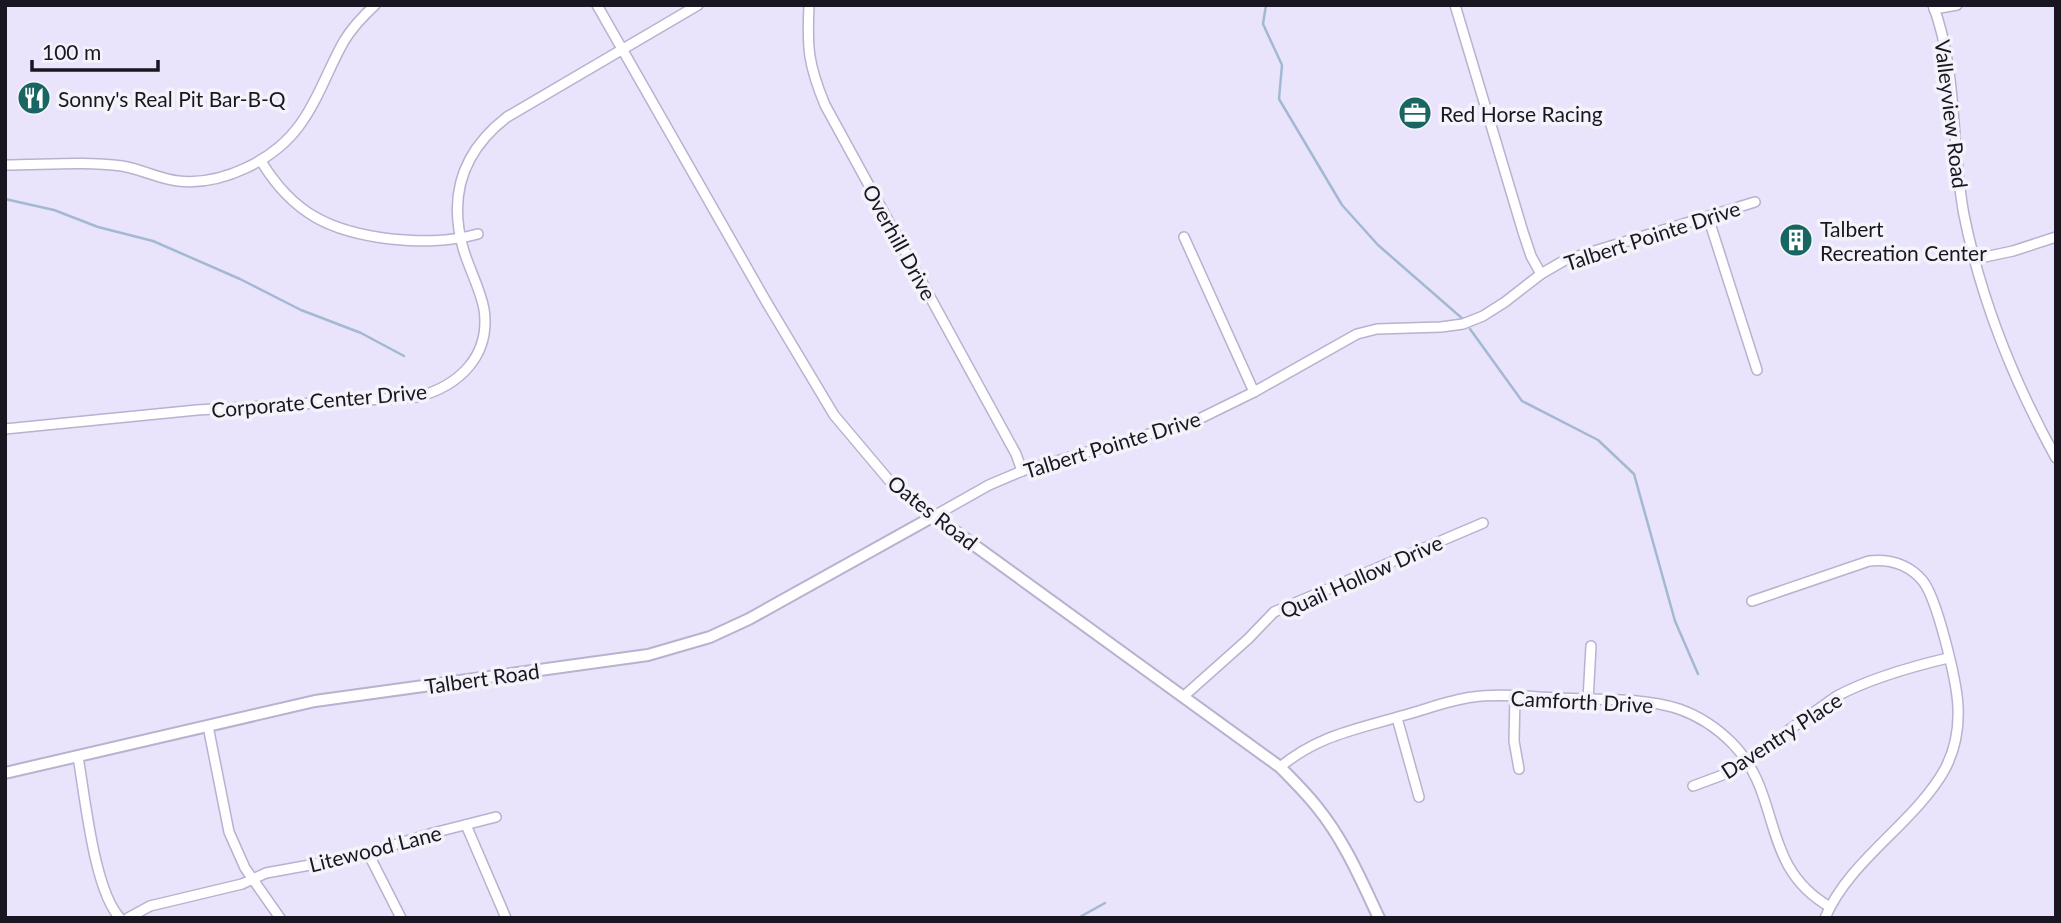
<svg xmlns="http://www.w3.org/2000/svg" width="2061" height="923" font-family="Lato,sans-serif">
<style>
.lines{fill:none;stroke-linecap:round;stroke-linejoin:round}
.stream{stroke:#a3b9d2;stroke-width:2.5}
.minor-casing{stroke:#bab1cf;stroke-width:12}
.tertiary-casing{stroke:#bab1cf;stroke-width:14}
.minor{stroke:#fff;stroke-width:9}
.tertiary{stroke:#fff;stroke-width:10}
.labels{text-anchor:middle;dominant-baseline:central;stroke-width:7;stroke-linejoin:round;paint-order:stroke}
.poi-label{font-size:21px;fill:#191621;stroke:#f5f3fa;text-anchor:start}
.street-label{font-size:21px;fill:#191621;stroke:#f5f3fa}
</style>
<rect width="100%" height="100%" fill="#eae3fc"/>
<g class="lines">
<g class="stream">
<path d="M1266,5L1263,24L1282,65L1279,99L1342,205L1378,245L1464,320"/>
<path d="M5,199L54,210L98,227L153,241L240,279L301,310L361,333L404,356"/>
<path d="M1470,329L1522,401L1598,440L1634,474L1675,621L1698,674"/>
<path d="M1078,918L1105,903"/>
</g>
<defs>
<g id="minor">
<path d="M597,5L767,303L834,415L893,485L934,516L989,485L1022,471L1197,420L1254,392L1357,334L1377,329L1441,327L1463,324L1483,316L1505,302L1541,274L1565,260L1755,202"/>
<path d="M809,5C807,48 808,64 825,105L1016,454L1022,471"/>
<path d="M1455,5L1523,232L1531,256L1541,274"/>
<path d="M1933,5C1958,71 1951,147 1964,215C1981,300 2014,382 2056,458"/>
<path d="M1934,9L1957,5"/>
<path d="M261,161C293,214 331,232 391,239C421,242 448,242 478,234"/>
<path d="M5,165C43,165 84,161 122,166C141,169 159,179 178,181C222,186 274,160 299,126C318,101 328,69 344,41C352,28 363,16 375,5"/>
<path d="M1708,217L1757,370"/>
<path d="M1184,237L1254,392"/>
<path d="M1975,259L2013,251L2056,237"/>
<path d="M5,429L197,410L417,397C459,386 491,356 484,309C480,288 469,269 463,248C448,194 463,151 507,117L698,5"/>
<path d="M1752,601L1869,561C1889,559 1908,564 1922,580C1937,597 1957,682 1958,707C1959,728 1955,750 1945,769C1915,823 1850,859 1825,918"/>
<path d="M1184,696L1248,639L1274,612L1483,523"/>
<path d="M1515,697L1514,741L1519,769"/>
<path d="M1588,700L1591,646"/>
<path d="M1397,718L1419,797"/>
<path d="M208,726L229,832L245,868L280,918"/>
<path d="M78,757C85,796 94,891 120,918"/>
<path d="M1280,767C1319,735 1355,730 1401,716C1425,710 1448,700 1473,697C1500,693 1530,697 1558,698C1597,700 1641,697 1679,709C1699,716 1717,728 1732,743C1784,796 1758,865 1830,907"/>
<path d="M1693,786L1728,773L1837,696C1871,678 1910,667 1948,658"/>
<path d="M466,825L506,918"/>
<path d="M368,853L401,918"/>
<path d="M128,918L150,906L242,884L266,873L354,857L433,833L496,817"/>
</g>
<path id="tertiary" d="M5,773L315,701L648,655L710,637L749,619L934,516L1280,767C1293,780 1306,793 1317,807C1344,840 1361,880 1379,918"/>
</defs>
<use href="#minor" class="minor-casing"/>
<use href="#tertiary" class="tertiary-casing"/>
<use href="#minor" class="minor"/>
<use href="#tertiary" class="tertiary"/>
</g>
<defs>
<symbol id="restaurant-disc" viewBox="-11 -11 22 22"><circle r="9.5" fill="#186663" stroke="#f5f3fa"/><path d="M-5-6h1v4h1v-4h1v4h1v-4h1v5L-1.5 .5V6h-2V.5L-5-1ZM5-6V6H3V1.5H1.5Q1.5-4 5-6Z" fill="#fff"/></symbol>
<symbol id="office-disc" viewBox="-11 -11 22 22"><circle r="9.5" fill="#186663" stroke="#f5f3fa"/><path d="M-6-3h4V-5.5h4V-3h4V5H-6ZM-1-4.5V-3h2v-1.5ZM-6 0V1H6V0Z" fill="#fff"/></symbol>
<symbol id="building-disc" viewBox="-11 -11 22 22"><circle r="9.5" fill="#186663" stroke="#f5f3fa"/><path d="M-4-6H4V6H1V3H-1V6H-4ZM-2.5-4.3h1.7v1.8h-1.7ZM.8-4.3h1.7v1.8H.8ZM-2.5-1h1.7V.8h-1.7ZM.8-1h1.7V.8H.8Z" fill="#fff"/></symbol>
</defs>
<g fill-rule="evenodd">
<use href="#restaurant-disc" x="15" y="79" width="38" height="38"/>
<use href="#office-disc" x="1396" y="94" width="38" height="38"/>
<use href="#building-disc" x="1777" y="221" width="38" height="38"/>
</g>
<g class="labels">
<g class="poi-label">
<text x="58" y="98">Sonny's Real Pit Bar-B-Q</text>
<text x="1440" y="113">Red Horse Racing</text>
<text x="1820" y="228">Talbert<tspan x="1820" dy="24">Recreation Center</tspan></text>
</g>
<g class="street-label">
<text transform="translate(1952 114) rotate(83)">Valleyview Road</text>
<text transform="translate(1652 235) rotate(-18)">Talbert Pointe Drive</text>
<text transform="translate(900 242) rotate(61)">Overhill Drive</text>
<text transform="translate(319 400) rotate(-5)">Corporate Center Drive</text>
<text transform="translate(1112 444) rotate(-17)">Talbert Pointe Drive</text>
<text transform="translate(933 512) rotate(38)">Oates Road</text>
<text transform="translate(1361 576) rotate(-24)">Quail Hollow Drive</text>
<text transform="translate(482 678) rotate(-8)">Talbert Road</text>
<text transform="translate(1582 701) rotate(3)">Camforth Drive</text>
<text transform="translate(1781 735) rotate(-33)">Daventry Place</text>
<text transform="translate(375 848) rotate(-14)">Litewood Lane</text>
</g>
</g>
<rect width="2061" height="923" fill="none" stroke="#191621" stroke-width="14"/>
<path d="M32 60v10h126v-10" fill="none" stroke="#191621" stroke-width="3.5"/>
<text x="42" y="60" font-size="21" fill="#191621" stroke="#f5f3fa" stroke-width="5" paint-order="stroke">100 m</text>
</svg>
